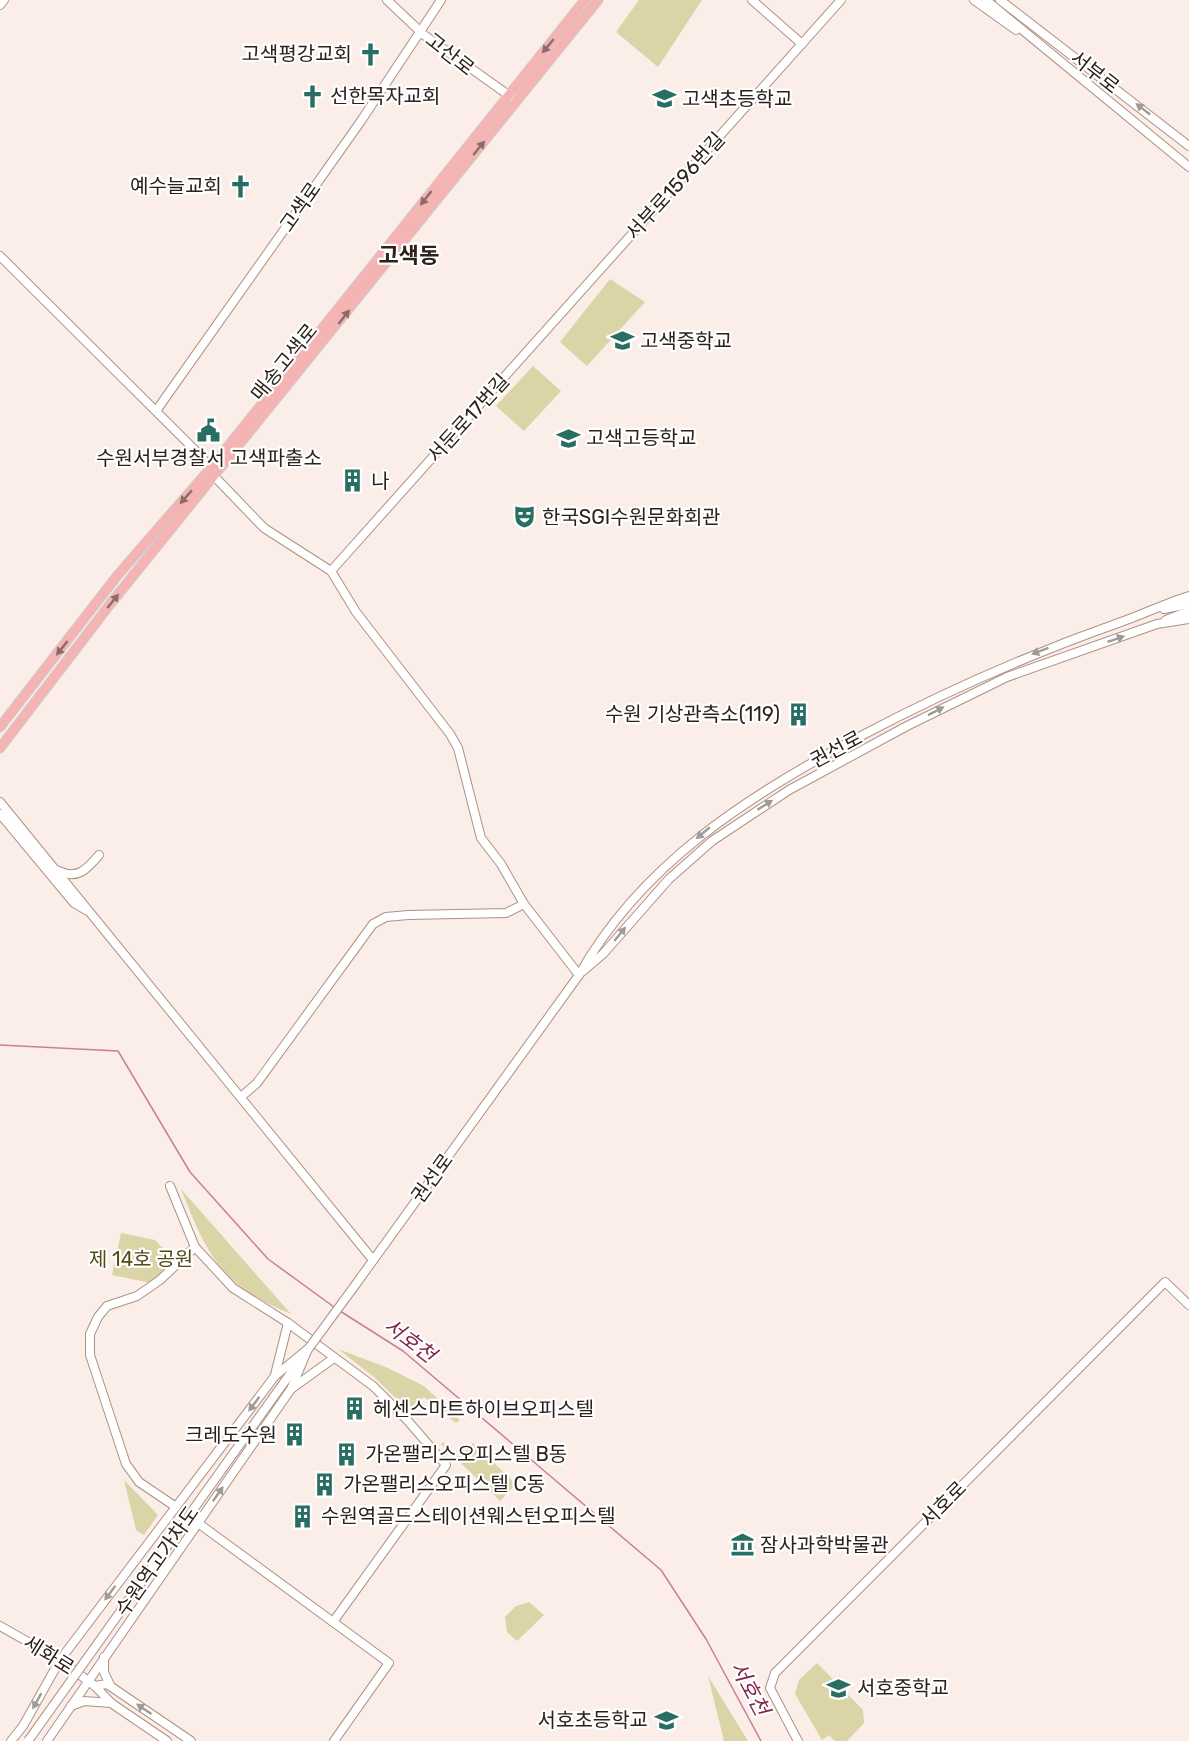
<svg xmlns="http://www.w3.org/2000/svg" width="1189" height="1741" font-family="Rubik,'Noto Sans KR',sans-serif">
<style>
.green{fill:#dbd4a6}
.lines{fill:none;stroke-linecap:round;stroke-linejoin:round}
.stream{stroke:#c87f9a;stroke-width:1.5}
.secondary-casing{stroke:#ae9183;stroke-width:10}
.primary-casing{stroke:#d1cecd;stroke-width:11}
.secondary{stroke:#fff;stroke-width:8}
.primary{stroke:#f3b4b3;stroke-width:9}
.secondary-bridge-casing{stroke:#ae9183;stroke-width:10;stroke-linecap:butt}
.secondary-bridge{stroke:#fff;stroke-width:8}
.oneway{fill:#906a67}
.oneway2{fill:#a09b98}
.labels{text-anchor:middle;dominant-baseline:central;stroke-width:4.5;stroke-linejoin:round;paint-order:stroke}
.poi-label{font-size:20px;fill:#2c211b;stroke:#fff;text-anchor:start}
.street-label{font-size:20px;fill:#2c211b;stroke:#fff}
.park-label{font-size:20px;fill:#534b11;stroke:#fff}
.water-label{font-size:21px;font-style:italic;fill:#7f2850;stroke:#fff}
.quarter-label{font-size:22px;font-weight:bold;fill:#2c211b;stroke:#fff}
</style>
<rect width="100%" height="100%" fill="#fbeee8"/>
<g class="green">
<path d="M639,0H702L658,67L616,32Z"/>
<path d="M610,279L645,302L587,366L560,342Z"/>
<path d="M533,366L561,391L524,431L496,406Z"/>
<path d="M181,1189L291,1314C221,1286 207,1255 181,1189Z"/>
<path d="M121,1233L155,1240L175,1261L151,1283L112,1275Z"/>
<path d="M338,1349L388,1368L424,1386L460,1420L456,1423L424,1397L409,1411L374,1377Z"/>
<path d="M443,1442L459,1457L473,1443L516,1484L500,1501L441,1444Z"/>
<path d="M124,1480L158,1515L144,1535L136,1530Z"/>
<path d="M529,1602L544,1615L517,1641L507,1632L505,1617L516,1606Z"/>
<path d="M817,1663L863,1710L864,1723L847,1741H835L829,1735L822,1740L795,1694L799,1680Z"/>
<path d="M708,1676L748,1741H724Z"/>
</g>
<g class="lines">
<g class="stream">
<path d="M0,1045L118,1051L190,1172L268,1259L334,1307"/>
<path d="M340,1311L403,1351L661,1570L706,1639L761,1741"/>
</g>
<defs>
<g id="secondary">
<path d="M387,0L424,35L514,99"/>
<path d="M752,0L802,44"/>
<path d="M974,0L1016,30"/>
<path d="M986,0L1189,167"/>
<path d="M1000,0L1189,146"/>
<path d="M0,5L4,0"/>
<path d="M0,256L202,457L214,476L264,528L331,571L356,612L450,734L458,748L481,838L501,864L524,904L579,975"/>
<path d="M156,411L361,121L441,0"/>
<path d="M331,571L841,0"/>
<path d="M1164,609L1189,604"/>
<path d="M1166,620L1189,611"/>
<path d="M0,802L373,1260"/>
<path d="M0,814L74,903L86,910"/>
<path d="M59,871C78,880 87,869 99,855"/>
<path d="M583,971L603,954L669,879L712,841L789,790L907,726L1007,677L1157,624L1189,619"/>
<path d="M242,1096L257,1083L373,924L386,917L408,915L506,913L524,904"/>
<path d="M170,1186L195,1247L233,1288L288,1323L373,1386L408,1421L446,1465L333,1622"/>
<path d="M356,1284L579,975C641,864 749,795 859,737C944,692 1030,654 1121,622C1144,614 1166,603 1189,596"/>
<path d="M275,1375L288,1323"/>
<path d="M285,1381L300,1360"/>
<path d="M291,1389L334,1358"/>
<path d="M176,1507L139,1482L126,1464L90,1355V1334L98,1317L107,1306L137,1296L160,1280L195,1247"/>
<path d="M198,1523L389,1663L334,1741"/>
<path d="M0,1626L60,1660L95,1686L111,1703L167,1741"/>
<path d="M104,1657V1672L110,1685"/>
<path d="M95,1686L107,1684L191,1741"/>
<path d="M71,1706L84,1701L111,1703"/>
<path d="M11,1741L23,1726L60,1660L275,1376L309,1348"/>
<path d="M47,1741L291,1389L307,1351"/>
<path d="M798,1741L770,1688L775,1673L1165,1282L1189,1305"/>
</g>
<g id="primary">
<path d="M0,727L117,576L210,469L585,0"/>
<path d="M0,748L111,603L598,0"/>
</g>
</defs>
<use href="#secondary" class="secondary-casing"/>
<use href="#primary" class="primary-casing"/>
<use href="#secondary" class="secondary"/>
<use href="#primary" class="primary"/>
<defs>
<g id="secondary-bridge">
<path d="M309,1348L356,1284"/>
<path d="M28,1741L285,1381"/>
</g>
</defs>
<use href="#secondary-bridge" class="secondary-bridge-casing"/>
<use href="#secondary-bridge" class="secondary-bridge"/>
</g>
<defs><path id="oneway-solid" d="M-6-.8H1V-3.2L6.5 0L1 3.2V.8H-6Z" transform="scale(1.5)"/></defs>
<g class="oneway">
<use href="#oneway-solid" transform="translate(548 46) rotate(129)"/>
<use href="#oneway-solid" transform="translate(479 148) rotate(-51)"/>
<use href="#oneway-solid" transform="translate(426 198) rotate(128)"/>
<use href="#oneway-solid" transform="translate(344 317) rotate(-52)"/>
<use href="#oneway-solid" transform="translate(186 497) rotate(131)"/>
<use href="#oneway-solid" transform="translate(113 601) rotate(-51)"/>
<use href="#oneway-solid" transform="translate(62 648) rotate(128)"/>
</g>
<g class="oneway2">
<use href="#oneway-solid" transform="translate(1143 109) rotate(-142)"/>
<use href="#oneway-solid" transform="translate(1116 639) rotate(-19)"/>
<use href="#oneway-solid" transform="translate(1040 651) rotate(159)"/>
<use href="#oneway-solid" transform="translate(936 711) rotate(-27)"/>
<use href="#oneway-solid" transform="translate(765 805) rotate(-32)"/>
<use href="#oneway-solid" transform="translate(703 833) rotate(140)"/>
<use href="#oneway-solid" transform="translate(620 934) rotate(-51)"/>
<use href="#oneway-solid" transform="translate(254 1404) rotate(127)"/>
<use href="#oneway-solid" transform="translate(218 1494) rotate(-55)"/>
<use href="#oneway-solid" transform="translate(110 1593) rotate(127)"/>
<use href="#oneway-solid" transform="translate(37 1701) rotate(119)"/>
<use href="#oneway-solid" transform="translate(144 1709) rotate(-146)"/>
</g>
<defs>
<symbol id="church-bare" viewBox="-9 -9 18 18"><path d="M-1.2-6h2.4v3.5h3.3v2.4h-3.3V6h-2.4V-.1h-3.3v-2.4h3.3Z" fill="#296e62" stroke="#fff" stroke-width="2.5" paint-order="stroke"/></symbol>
<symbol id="school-bare" viewBox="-9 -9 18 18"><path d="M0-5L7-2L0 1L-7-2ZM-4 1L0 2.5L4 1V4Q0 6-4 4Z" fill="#296e62" stroke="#fff" stroke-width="2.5" paint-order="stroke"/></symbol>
<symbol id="civic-bare" viewBox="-9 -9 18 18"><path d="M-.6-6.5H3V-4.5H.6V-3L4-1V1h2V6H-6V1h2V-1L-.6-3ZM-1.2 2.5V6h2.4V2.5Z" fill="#296e62" stroke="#fff" stroke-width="2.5" paint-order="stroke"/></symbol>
<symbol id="building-bare" viewBox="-9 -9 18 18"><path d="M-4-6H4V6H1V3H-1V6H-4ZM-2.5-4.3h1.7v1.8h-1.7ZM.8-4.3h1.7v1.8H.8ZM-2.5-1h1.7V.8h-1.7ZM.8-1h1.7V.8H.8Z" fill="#296e62" stroke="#fff" stroke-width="2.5" paint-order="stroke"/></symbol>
<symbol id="theatre-bare" viewBox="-9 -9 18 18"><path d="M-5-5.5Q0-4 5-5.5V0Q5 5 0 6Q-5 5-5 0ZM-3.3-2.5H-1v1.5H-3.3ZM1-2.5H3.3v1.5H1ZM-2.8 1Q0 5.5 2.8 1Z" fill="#296e62" stroke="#fff" stroke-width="2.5" paint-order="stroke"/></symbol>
<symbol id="museum-bare" viewBox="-9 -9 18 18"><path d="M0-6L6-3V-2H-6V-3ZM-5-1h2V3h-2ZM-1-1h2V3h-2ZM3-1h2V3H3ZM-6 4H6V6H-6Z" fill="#296e62" stroke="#fff" stroke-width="2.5" paint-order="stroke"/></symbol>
</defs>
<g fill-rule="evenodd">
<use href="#church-bare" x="354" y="38" width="33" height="33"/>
<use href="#church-bare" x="296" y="80" width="33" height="33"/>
<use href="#school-bare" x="648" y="82" width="33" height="33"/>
<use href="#church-bare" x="224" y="170" width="33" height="33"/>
<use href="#school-bare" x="606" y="324" width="33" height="33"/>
<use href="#civic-bare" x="192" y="414" width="33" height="33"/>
<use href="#school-bare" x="552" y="422" width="33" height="33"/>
<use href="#building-bare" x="336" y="464" width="33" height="33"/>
<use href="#theatre-bare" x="508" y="500" width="33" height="33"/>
<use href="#building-bare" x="782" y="698" width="33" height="33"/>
<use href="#building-bare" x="338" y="1392" width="33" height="33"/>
<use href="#building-bare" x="278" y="1418" width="33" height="33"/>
<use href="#building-bare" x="330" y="1438" width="33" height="33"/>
<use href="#building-bare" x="308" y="1468" width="33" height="33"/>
<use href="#building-bare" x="286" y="1500" width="33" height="33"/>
<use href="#museum-bare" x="726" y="1528" width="33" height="33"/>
<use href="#school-bare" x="822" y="1672" width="33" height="33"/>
<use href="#school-bare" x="650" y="1704" width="33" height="33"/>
</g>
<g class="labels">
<g class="poi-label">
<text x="352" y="54" text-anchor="end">고색평강교회</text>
<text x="330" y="96">선한목자교회</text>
<text x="682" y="99">고색초등학교</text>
<text x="222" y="186" text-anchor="end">예수늘교회</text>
<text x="640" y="341">고색중학교</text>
<text x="586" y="438">고색고등학교</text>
<text x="209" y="458" text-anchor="middle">수원서부경찰서 고색파출소</text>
<text x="371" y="481">나</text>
<text x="542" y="517">한국SGI수원문화회관</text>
<text x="780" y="714" text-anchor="end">수원 기상관측소(119)</text>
<text x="373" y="1409">헤센스마트하이브오피스텔</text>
<text x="277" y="1435" text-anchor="end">크레도수원</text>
<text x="365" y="1454">가온팰리스오피스텔 B동</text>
<text x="343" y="1484">가온팰리스오피스텔 C동</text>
<text x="321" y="1516">수원역골드스테이션웨스턴오피스텔</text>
<text x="760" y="1545">잠사과학박물관</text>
<text x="857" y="1688">서호중학교</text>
<text x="648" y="1720" text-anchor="end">서호초등학교</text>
</g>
<g class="street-label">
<text transform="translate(450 54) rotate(38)">고산로</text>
<text transform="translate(1095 72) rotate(38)">서부로</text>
<text transform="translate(675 186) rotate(-48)">서부로1596번길</text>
<text transform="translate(300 207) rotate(-55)">고색로</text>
<text transform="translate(284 362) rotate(-51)">매송고색로</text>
<text transform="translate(468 418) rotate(-48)">서둔로17번길</text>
<text transform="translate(836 749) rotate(-28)">권선로</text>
<text transform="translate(432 1178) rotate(-54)">권선로</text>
<text transform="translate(943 1504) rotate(-45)">서호로</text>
<text transform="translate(157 1561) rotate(-55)">수원역고가차도</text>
<text transform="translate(49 1655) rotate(32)">세화로</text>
</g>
<g class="park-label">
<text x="141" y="1259">제 14호 공원</text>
</g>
<g class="water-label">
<text transform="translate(410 1340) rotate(37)">서호천</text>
<text transform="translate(750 1688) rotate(62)">서호천</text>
</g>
<g class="quarter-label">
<text x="409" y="255">고색동</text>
</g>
</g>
</svg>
